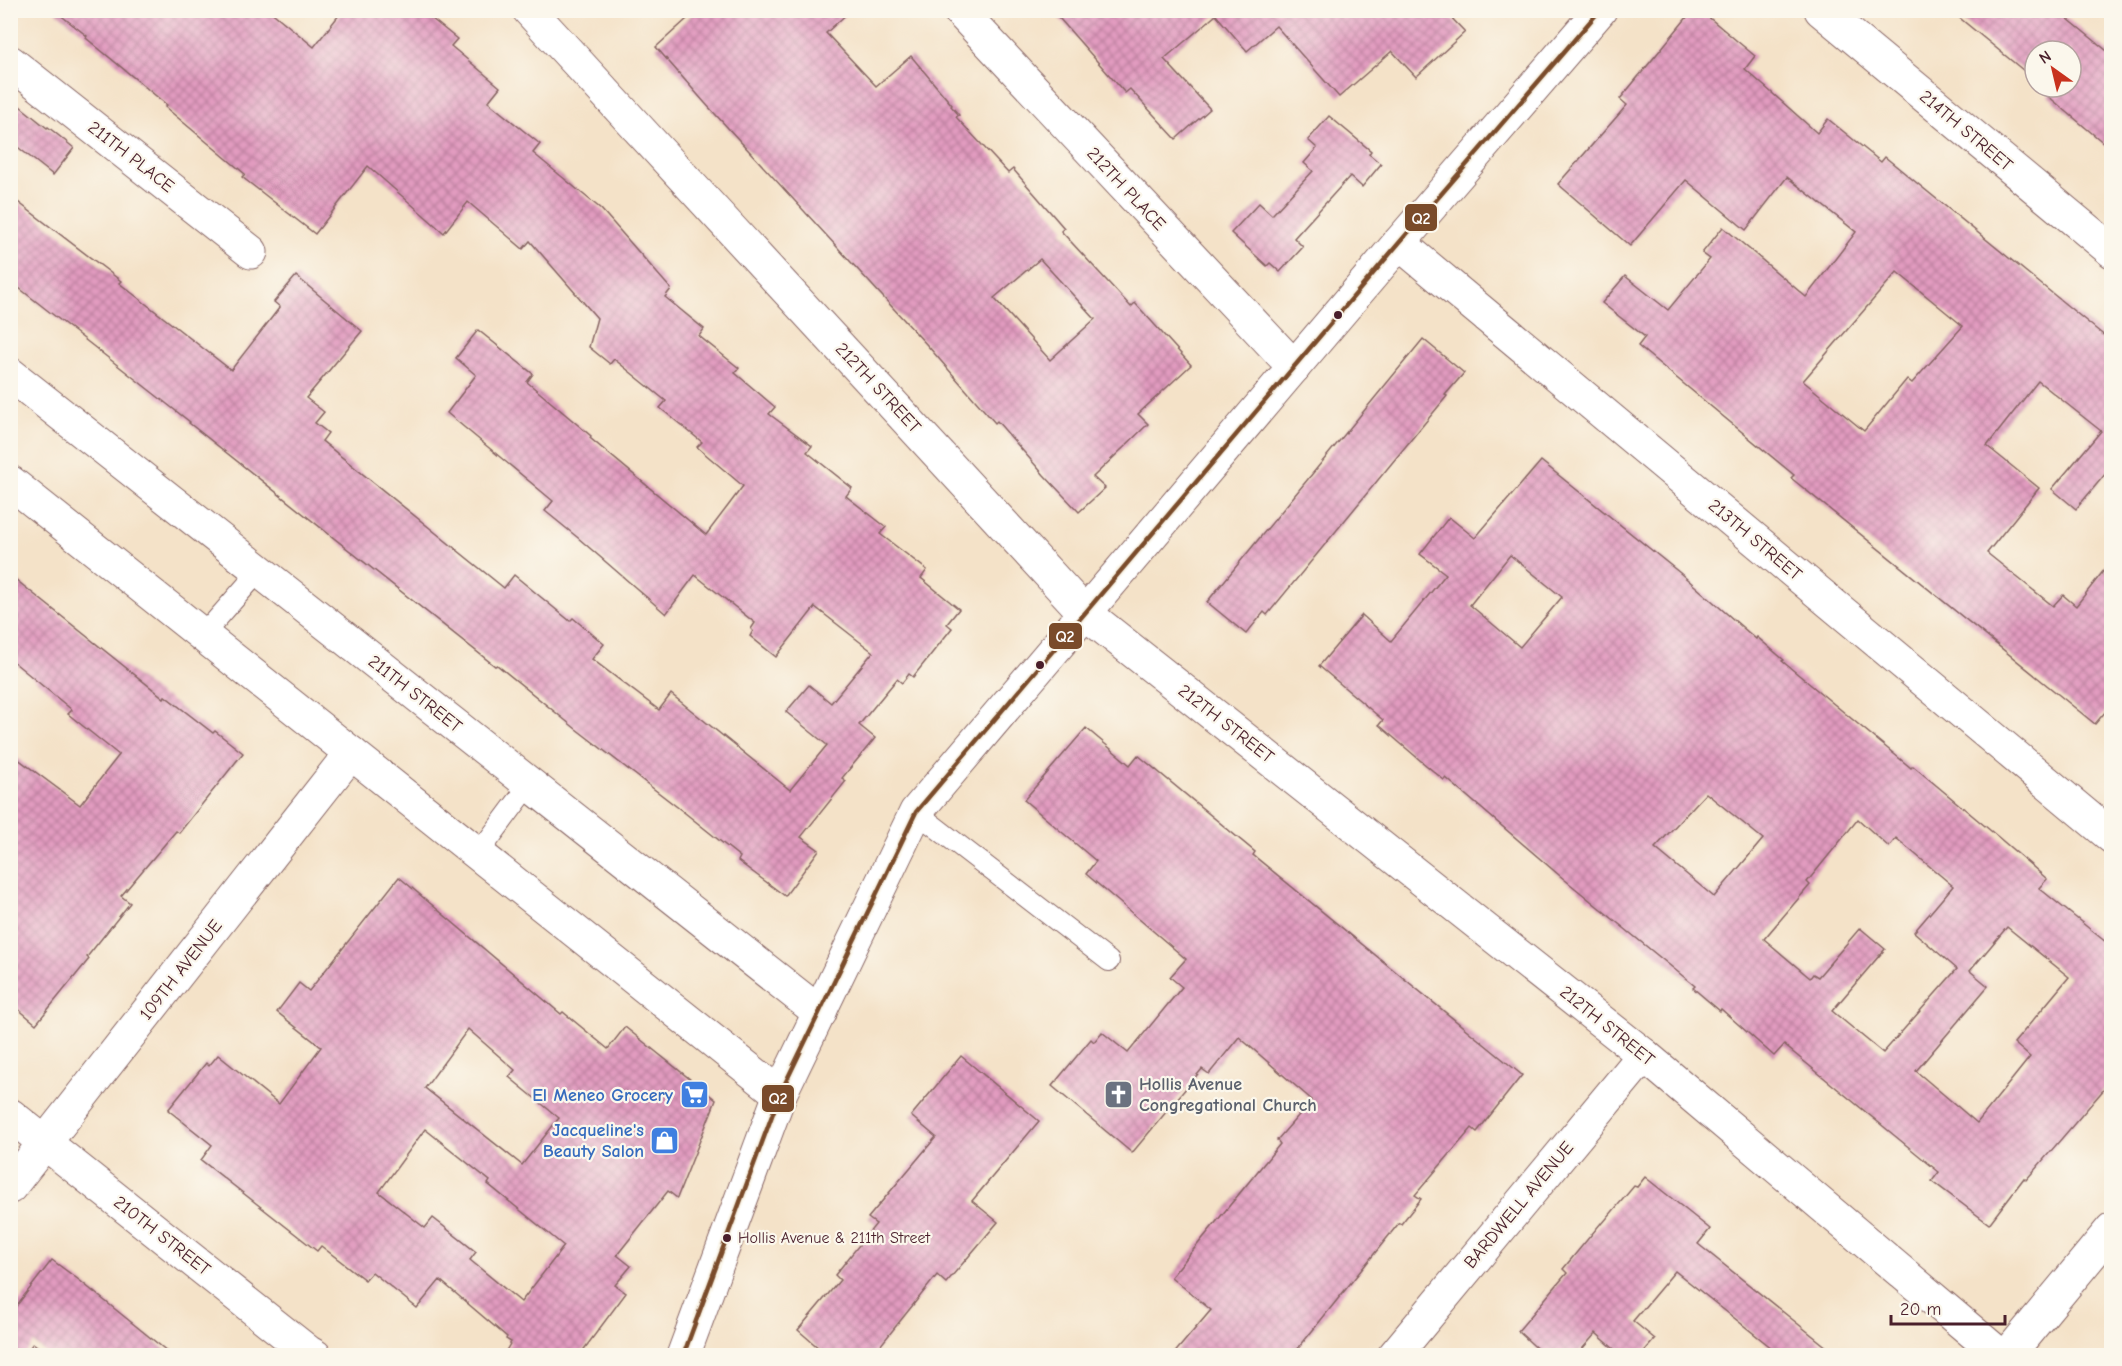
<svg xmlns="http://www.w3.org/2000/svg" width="2122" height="1366" font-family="'Comic Neue',sans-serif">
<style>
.building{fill:url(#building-cross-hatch);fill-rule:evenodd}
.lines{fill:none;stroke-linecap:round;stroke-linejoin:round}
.lane-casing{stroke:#866362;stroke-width:22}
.street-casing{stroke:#866362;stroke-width:35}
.lane{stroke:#fff;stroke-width:20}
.street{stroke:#fff;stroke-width:33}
.bus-1-casing{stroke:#fbf7ec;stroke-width:9}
.bus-1{stroke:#7a4b2a;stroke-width:4.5}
.bus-dot{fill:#4a1f2b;stroke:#fbf7ec;stroke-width:2}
.labels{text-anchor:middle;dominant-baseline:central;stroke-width:4.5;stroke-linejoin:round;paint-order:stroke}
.bus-label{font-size:16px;fill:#4a1f2b;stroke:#fbf7ec;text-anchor:start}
.street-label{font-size:18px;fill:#4a1f2b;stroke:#fbf7ec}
.worship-label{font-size:18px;font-weight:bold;fill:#5b616d;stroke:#fbf7ec;text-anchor:start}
.shop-label{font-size:18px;font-weight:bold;fill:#366cbe;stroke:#fbf7ec;text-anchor:end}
.line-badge{stroke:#fbf7ec;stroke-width:2}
.badge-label{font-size:16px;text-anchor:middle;font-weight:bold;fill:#fff}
</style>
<defs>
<pattern id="building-cross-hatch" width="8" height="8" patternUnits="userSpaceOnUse" patternTransform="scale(1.5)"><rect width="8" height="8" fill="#e29bc0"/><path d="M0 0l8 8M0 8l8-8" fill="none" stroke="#b97e9c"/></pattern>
</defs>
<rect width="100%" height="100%" fill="#fbf7ec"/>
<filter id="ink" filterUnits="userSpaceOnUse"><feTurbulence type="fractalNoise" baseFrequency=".0167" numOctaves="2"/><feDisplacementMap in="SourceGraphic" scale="12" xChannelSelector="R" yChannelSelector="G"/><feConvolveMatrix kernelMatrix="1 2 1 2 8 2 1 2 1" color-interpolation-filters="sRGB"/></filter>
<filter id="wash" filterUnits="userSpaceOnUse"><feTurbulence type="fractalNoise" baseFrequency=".008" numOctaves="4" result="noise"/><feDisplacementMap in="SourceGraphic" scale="24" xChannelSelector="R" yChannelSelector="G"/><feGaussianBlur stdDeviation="1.35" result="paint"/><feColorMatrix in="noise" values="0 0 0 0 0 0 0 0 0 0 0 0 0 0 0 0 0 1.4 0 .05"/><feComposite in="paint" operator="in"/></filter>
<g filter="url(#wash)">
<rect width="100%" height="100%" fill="#f4e2c8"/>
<g id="blocks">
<g class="building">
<path d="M54,10H269L314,47L343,10H421L457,39L451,46L500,87L488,102L540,144L533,153L601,209L671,289L665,297L704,329L699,336L739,368L735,373L775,407L769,414L812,446L807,452L852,488L846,496L886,527L880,534L927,570L921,578L959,609L947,624L952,628L913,677L909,674L902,683L897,679L859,725L875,738L842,778L846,781L801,837L819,850L785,896L738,861L740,857L685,813L576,729L497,665L495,666L189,423L190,422L10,281V196L121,281L119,283L231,370L280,307L274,302L296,276L362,331L306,398L324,412L315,423L328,433L322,441L504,588L514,575L570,621L573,618L604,644L592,659L659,710L671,694L790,790L827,745L786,712L809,685L831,703L873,652L815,607L776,657L750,636L753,631L751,629L755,623L695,575L666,614L577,537L545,511L553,501L447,413L476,375L456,358L478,330L533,374L527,382L591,436L590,438L706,535L743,486L697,447L702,442L660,408L666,401L614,359L610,364L589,347L597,318L530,241L523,249L468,202L444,233L368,166L315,234L242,177L245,174L165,107L167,105L86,38L87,36Z"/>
<path d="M697,10H851L826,33L876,86L911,56L952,105L951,106L959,115L956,117L1008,173L1013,169L1064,228L1061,231L1131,307L1135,303L1191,365L1138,414L1148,424L1093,477L1105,488L1079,512L1044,475L997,421L995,423L927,345L705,103L656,47ZM1040,259L1095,319L1050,360L994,298Z"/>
<path d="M1052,10H1444L1465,32L1416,77L1392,51L1339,97L1276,26L1247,51L1216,15L1164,59L1210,109L1176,139L1130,89L1125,93Z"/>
<path d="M1693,10H1700L1755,56L1745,69L1817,133L1828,119L1881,162L1885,157L2112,342V466L2076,509L2052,489L2101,431L2038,381L1987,446L2039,488L1987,553L2053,606L2063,595L2076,606L2112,560V704L2095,724L1791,478L1794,475L1638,346L1645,337L1602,303L1625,276L1668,310L1710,259L1702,253L1723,227L1806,297L1856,232L1787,177L1746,230L1686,180L1630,246L1558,184L1627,105L1620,99ZM1897,272L1963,326L1912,383L1907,379L1864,431L1803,381Z"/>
<path d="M1950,10H2057L2112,55V150L2048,96L2051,93L2044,87H2071V51H2035V80Z"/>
<path d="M10,98L47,128L48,127L74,148L53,175L10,141Z"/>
<path d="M1329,116L1371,151L1369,154L1381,164L1362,187L1350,176L1294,238L1303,247L1280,272L1270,263L1267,266L1231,233L1259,203L1272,215L1313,171L1304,163L1317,148L1308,140Z"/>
<path d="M1423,339L1464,373L1445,395L1447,396L1267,615L1264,612L1246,634L1207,602Z"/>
<path d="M1541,461L1680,573L1756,639L1757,637L1784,660L1782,661L1911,768L1913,766L1997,836L2047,879L2039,888L2112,947V1080L2026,1180L2024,1178L1989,1224L1932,1181L1939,1172L1784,1045L1774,1056L1721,1009L1720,1011L1693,988L1695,986L1559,875L1446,778L1444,780L1421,761L1379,725L1383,720L1319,666L1362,615L1391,641L1446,574L1420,554L1449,517L1475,538ZM1510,555L1562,597L1520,647L1470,605ZM1706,793L1763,839L1714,897L1655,848ZM1858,819L1889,847L1896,838L1953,886L1914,932L1957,969L1883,1053L1832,1011L1885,949L1860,928L1818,977L1813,974L1810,978L1764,939L1810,885L1807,882ZM2007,927L2069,977L2014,1043L2030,1057L1977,1123L1916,1071L1988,986L1970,971Z"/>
<path d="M10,575L164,698L165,696L213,733L215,731L243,753L179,833L176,831L121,896L130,903L87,957L89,959L36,1024L10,1002V753L80,805L119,755L68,714L72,710L10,659Z"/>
<path d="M1086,728L1130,765L1138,755L1255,852L1253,855L1522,1075L1477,1132L1472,1128L1415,1195L1421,1199L1401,1224L1399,1223L1292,1356H1172L1211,1310L1171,1277L1280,1144L1277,1140L1312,1100L1239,1037L1209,1074L1202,1069L1132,1153L1052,1086L1091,1039L1094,1042L1102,1032L1128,1053L1182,987L1170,977L1186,959L1086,874L1096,861L1024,800Z"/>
<path d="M399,877L561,1014L563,1012L608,1049L625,1027L716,1100L677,1198L668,1191L617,1255L631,1266L615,1285L626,1293L579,1356H503L511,1342L506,1339L507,1337L440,1280L417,1308L372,1272L365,1280L321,1246L317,1251L201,1160L212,1145L168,1110L206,1063L209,1066L218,1055L279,1104L321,1047L277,1012L299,983L309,991ZM468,1029L515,1070L509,1077L559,1118L522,1165L425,1088ZM425,1129L490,1181L488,1184L564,1246L521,1302L470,1260L476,1252L433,1218L425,1228L379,1192Z"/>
<path d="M961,1056L1039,1121L972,1201L998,1222L946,1283L937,1275L872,1356H828L798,1330L840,1280L835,1275L876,1224L868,1218L936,1137L911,1116Z"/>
<path d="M1645,1177L1710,1229L1698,1244L1838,1356H1782L1675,1271L1633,1321L1655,1339L1640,1356H1622L1596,1333L1576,1356H1545L1518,1331L1567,1273L1563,1269L1601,1223L1602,1224L1634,1186L1637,1187Z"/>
<path d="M52,1260L79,1280L173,1356H50L33,1343L24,1356H10V1314Z"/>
</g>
</g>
</g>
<g filter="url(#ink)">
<use href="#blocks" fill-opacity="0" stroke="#866362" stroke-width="1.5"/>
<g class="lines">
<defs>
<g id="lane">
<path d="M203,635L259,571"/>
<path d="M916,812L1109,961"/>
<path d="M478,854L530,784"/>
</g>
<g id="street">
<path d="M529,10L1085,613L1644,1055L2001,1356"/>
<path d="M959,10L1294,367"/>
<path d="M1821,10L2112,251"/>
<path d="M10,62L251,252"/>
<path d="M1399,243L2112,837"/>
<path d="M10,374L820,1013"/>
<path d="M10,482L780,1094"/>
<path d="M10,1115L308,1352L315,1356"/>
<path d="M10,1187L351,753"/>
<path d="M683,1356L780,1094L916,812L1399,243L1600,10"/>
<path d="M1394,1356L1644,1055"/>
<path d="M2007,1356L2112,1229"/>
</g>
</defs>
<use href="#lane" class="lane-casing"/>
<use href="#street" class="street-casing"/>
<use href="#lane" class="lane"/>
<use href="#street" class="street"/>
<defs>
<path id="bus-1" d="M683,1356L780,1094L916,812L1399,243L1600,10"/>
</defs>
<use href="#bus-1" class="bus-1-casing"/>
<use href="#bus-1" class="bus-1"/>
</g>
</g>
<defs>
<symbol id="church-square" viewBox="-11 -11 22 22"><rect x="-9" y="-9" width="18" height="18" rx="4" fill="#6b7280" stroke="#fbf7ec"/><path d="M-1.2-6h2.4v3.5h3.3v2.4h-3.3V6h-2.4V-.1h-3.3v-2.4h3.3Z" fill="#fff"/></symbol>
<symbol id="supermarket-square" viewBox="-11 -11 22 22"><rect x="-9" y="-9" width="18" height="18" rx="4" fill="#3f7fe0" stroke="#fbf7ec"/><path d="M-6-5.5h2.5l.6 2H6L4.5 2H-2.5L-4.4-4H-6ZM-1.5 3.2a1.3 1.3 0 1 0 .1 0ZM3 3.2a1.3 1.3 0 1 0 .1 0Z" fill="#fff"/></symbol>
<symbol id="shop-square" viewBox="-11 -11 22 22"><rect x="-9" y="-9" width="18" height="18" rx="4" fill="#3f7fe0" stroke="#fbf7ec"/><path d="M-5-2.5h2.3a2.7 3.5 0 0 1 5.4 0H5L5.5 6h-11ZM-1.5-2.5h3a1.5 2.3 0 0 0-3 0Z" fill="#fff"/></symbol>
</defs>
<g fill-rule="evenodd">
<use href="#church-square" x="1102" y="1078" width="33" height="33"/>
<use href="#supermarket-square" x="678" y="1078" width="33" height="33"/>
<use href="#shop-square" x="648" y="1124" width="33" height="33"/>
</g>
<g class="bus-dot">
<circle cx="1338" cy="315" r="5"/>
<circle cx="1040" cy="665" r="5"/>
<circle cx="727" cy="1238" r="5"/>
</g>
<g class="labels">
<g class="bus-label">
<text x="738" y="1238">Hollis Avenue &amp; 211th Street</text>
</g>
<g class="street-label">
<text transform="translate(1966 131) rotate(40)">214TH STREET</text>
<text transform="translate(131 157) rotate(38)">211TH PLACE</text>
<text transform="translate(1126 189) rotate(47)">212TH PLACE</text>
<text transform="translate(878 388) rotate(47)">212TH STREET</text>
<text transform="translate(1755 540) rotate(40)">213TH STREET</text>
<text transform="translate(415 694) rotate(38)">211TH STREET</text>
<text transform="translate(1226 724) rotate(38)">212TH STREET</text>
<text transform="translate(181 970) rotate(-52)">109TH AVENUE</text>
<text transform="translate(1607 1026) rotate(39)">212TH STREET</text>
<text transform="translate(1519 1205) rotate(-50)">BARDWELL AVENUE</text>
<text transform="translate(162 1236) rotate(38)">210TH STREET</text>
</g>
<g class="worship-label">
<text x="1139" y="1084">Hollis Avenue<tspan x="1139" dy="21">Congregational Church</tspan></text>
</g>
<g class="shop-label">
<text x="673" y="1095">El Meneo Grocery</text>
<text x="644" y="1130">Jacqueline's<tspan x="644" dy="21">Beauty Salon</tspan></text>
</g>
</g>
<g class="line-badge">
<rect x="1404" y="203" width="34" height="29" rx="6" fill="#7a4b2a"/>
<rect x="1048" y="622" width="35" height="28" rx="6" fill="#7a4b2a"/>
<rect x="761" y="1084" width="34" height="29" rx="6" fill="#7a4b2a"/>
</g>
<g class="badge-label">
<text x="1421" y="224">Q2</text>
<text x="1065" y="642">Q2</text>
<text x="778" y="1104">Q2</text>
</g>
<rect width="2122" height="1366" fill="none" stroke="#fbf7ec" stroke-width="36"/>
<g transform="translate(2053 69) rotate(326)"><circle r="28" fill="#fbf7ec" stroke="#b4a19f" stroke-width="1.5"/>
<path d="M0-4.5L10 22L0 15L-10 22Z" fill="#c8321e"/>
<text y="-9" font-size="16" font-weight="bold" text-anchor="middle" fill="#4a1f2b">N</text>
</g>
<path d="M1891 1315v9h114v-9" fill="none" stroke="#4a1f2b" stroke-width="3"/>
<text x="1900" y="1315" font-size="18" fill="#4a1f2b" stroke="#fbf7ec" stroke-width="4.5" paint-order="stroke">20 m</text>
</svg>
